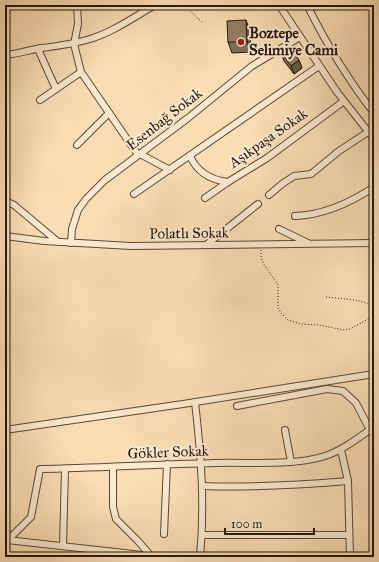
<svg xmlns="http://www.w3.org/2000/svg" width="379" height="562" font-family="'IM FELL Great Primer',serif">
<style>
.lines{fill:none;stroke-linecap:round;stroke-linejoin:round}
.minor-casing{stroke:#5c4836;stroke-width:8}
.path{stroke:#27160c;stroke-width:1;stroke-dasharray:1 2;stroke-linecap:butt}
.minor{stroke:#fce9cf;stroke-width:6}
.wall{fill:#806c56;stroke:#27160c}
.shaded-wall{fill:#685846;stroke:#27160c}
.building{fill:#957d64;stroke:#27160c}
.poi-dot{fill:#8f2418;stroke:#fce9cf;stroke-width:1.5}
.labels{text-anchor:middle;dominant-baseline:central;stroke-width:4;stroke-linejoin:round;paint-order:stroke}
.poi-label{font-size:15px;font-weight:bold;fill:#27160c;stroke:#fce9cf;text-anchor:start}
.street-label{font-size:15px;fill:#27160c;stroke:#fce9cf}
</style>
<rect width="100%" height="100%" fill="#faddb5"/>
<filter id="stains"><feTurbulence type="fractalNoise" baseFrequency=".005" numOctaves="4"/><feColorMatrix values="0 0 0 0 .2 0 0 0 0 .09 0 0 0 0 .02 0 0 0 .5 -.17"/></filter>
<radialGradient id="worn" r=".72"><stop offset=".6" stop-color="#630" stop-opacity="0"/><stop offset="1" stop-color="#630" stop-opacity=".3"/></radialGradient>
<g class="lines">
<defs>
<g id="minor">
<path d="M77,5L78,24L74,44L81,72L138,155"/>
<path d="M279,5L337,92L374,139"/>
<path d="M307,5C325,41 349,81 374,113"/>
<path d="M38,49L56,89"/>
<path d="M5,55C18,54 29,50 41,48C58,46 74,44 90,39C113,32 134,17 155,5"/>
<path d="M40,100L81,72"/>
<path d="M77,145L109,113"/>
<path d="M140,154L170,170"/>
<path d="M190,156C197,172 211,180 228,182L267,158L344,101"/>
<path d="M134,194L319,66"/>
<path d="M269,195L282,184L294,176L311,174L339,151L368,132"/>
<path d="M205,198L228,182"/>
<path d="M5,201L14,205L57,241"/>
<path d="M295,216C324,215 350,203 374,187"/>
<path d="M279,229L308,243"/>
<path d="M5,236L44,241L131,246L374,243"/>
<path d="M71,243L72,229L78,210L86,199L105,180L188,118L252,66L300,37"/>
<path d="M206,245L258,204"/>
<path d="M195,402C201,454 205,505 200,557"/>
<path d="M237,406L327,389L343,391L356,403L370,430"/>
<path d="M5,430L183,404L374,374"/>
<path d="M285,430L291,462"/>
<path d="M341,450L348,481L350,557"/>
<path d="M113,467V507L116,519L138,541L151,556"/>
<path d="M202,486C252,488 299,485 348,481"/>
<path d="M164,534L167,464"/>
<path d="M202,535H349"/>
<path d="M7,540L160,557"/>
<path d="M5,543L31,517L40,469C99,468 157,464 216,463C249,462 294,466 325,456C343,450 358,438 374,427"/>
<path d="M63,546L65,469"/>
</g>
</defs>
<use href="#minor" class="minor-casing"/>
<g class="path">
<path d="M184,5L203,23"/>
<path d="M261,250V256L263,263L278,285V308L281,313L288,320L301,324L319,325L344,330L350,329L374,316"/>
<path d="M326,297L355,300L374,305"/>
</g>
<use href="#minor" class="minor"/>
</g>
<g class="wall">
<path d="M250,31L251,52L232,53L228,42Z"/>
<path d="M281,53L299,60L302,68L294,74L284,61Z"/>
</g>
<g class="shaded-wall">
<path d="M246,20L250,31L251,52L247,42Z"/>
<path d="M299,60L302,68L294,74L291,66Z"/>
</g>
<g class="building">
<path d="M246,20L247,42H228L227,21Z"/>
<path d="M290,47L299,60L291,66L281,53Z"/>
</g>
<circle class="poi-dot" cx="241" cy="42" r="4"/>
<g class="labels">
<g class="poi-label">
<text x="249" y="33">Boztepe<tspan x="249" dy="17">Selimiye Cami</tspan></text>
</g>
<g class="street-label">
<text transform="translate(164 119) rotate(-38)">Esenbağ Sokak</text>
<text transform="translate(268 138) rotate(-35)">Aşıkpaşa Sokak</text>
<text transform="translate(189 233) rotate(-1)">Polatlı Sokak</text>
<text transform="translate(168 452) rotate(-2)">Gökler Sokak</text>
</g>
</g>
<rect width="379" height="562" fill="none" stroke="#faddb5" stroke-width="20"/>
<rect x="6" y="6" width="367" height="550" fill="none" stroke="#27160c" stroke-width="2"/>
<rect x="10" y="10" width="359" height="542" fill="none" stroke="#27160c"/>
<path d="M225 528v6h89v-6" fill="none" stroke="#27160c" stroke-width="2"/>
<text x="231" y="528" font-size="12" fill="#27160c" stroke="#fce9cf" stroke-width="3" paint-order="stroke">100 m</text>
<rect width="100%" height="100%" filter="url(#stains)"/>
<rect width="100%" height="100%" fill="url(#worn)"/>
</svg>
